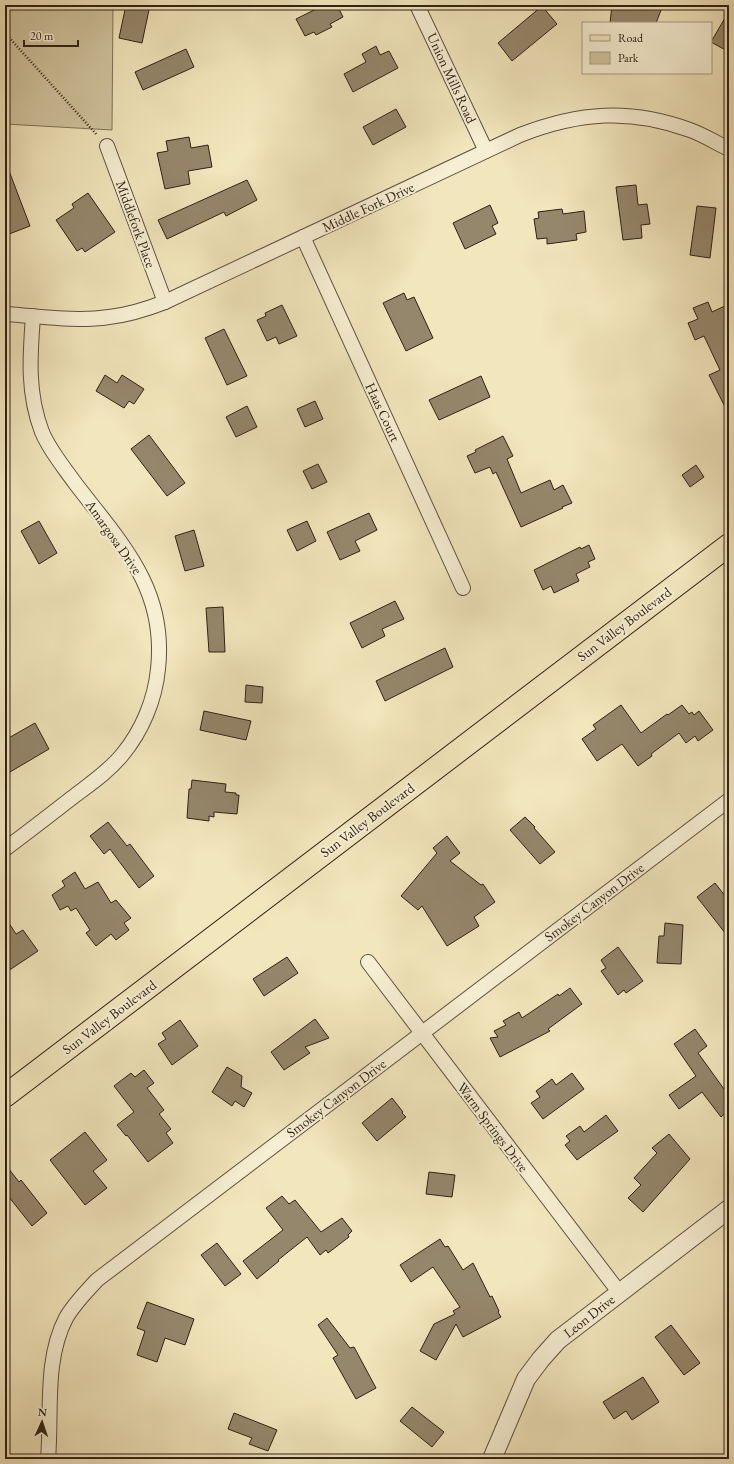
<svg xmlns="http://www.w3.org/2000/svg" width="734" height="1464" font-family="'EB Garamond',serif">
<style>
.green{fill:#d1c5a0;stroke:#80735b}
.building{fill:#95876c;stroke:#302116}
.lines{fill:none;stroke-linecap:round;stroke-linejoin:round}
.minor-casing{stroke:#605240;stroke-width:16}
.tertiary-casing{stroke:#605240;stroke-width:20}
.primary-casing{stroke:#302116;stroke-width:24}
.path{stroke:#302116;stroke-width:2.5;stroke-dasharray:1 2;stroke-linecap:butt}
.minor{stroke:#f7efd3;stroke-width:14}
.tertiary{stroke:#f7efd3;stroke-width:18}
.primary{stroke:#f2e6bc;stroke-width:22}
.labels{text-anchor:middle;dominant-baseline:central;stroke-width:4;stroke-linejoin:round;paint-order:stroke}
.street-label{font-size:14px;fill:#302116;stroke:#f7efd3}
</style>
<rect width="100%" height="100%" fill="#f2e6bc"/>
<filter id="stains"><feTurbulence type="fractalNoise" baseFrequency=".005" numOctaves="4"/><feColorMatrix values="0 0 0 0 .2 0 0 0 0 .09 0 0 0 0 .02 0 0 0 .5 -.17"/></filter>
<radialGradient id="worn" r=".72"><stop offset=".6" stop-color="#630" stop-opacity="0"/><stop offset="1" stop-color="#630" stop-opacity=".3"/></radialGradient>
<path class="green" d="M5,5H113L112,130L5,124Z"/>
<g class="building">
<path d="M126,5H150L142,43L119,38Z"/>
<path d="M324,5H337L343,17L330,24L332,27L316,35L314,32L305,36L296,19Z"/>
<path d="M612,5H663L656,23H610Z"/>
<path d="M542,6L557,24L512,61L498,43Z"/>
<path d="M729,11V52L711,42Z"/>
<path d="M376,46L380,55L389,51L398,68L353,92L344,74L366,62L362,54Z"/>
<path d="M186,49L194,67L143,90L135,72Z"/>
<path d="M396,109L406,127L373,145L363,127Z"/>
<path d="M189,137L191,148L208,145L212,167L188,171L190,184L165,189L157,153L168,151L166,141Z"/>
<path d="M6,163L30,226L9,234L5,222V164Z"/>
<path d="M247,180L257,200L226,216L224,212L167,239L158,220Z"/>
<path d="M636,185L638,205L647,204L650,224L641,225L642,238L623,240L616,187Z"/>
<path d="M88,193L115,232L85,252L82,248L77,251L56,220L74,208L72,204Z"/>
<path d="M490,205L498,223L492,226L496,234L465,249L453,223Z"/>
<path d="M697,206L716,208L710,258L690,255Z"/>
<path d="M562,209L563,214L584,211L586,232L576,234L577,240L547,244V238L537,239L534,219L539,218L538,212Z"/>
<path d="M404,293L407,300L414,297L433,338L406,351L383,303Z"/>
<path d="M708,302L712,312L729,304V415L709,375L720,370L704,336L695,340L688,323L698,319L693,308Z"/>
<path d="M282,305L297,336L279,344L276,337L267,341L257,320L266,316L265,313Z"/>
<path d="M224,329L247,376L227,385L205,338Z"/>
<path d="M105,375L117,383L122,375L144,389L134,404L129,401L124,408L96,391Z"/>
<path d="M481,376L490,397L439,420L429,400Z"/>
<path d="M315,401L323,419L305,427L297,409Z"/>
<path d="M247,406L257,427L236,437L226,417Z"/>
<path d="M149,435L185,483L167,496L131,449Z"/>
<path d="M503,436L513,456L507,459L521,493L550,480L554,490L563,485L572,503L562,507L563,508L521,527L496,472L493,474L490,467L475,473L467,456L476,452L475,450Z"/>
<path d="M318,464L327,482L312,489L303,471Z"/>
<path d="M696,465L704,477L690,487L682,475Z"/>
<path d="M369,513L377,530L355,541L360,551L340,560L327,532Z"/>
<path d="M39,521L57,553L39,564L21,531Z"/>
<path d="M307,521L316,541L297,551L287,530Z"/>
<path d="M194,530L204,566L185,571L175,536Z"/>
<path d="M589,545L595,559L588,562L590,567L576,574L579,581L554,593L551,586L543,590L534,570L580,547L581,549Z"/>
<path d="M395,601L404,619L382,629L385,636L362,648L350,623Z"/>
<path d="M223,607L225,652H209L206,608Z"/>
<path d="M445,648L453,667L385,701L376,681Z"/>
<path d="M246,685L263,687L262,703L245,702Z"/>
<path d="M621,705L641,733L667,714L668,715L682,705L689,714L692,712L694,715L699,711L713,730L698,741L695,736L686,743L679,733L651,754L652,756L638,766L622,744L597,761L582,739L596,729L593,725Z"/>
<path d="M204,711L251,721L246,740L200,730Z"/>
<path d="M35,723L49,749L10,772L5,765V740Z"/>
<path d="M192,780L226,784L225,792L236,793V795H239L237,814L214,812V817L209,816V821L187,818L189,789H191Z"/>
<path d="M525,817L535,827L534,828L555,852L540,864L510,830Z"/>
<path d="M108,822L127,846L130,844L154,876L139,888L110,849L104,854L90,836Z"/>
<path d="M447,836L460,853L450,861L481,885L483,884L495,902L474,917L479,926L447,946L422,906L418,910L401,896L437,853L433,848Z"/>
<path d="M75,872L85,889L98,882L111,903L116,900L131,918L124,923L129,930L116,940L111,934L96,946L86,933L90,930L76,908L71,911L68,906L60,910L52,895L65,886L62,881Z"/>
<path d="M715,883L729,901V938L697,897Z"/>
<path d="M5,917L16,934L23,930L38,951L5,973Z"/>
<path d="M665,923L683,925L681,964L657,963L659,936H664Z"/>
<path d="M618,947L643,981L626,993L624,990L618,995L601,971L606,968L601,960Z"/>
<path d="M287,957L298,973L264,996L253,979Z"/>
<path d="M570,988L582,1004L548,1029L550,1031L500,1057L490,1038L498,1037L494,1031L506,1025L503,1021L519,1012L522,1018L558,994L559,996Z"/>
<path d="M315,1019L329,1038L305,1047L310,1053L284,1070L271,1052Z"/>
<path d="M180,1020L198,1046L172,1065L158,1044L166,1039L162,1033Z"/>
<path d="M695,1029L707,1046L698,1053L729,1096V1110L721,1117L702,1092L679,1109L669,1095L696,1076L674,1044Z"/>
<path d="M227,1067L242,1076L241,1087L252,1093L244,1107L235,1101L232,1106L212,1092Z"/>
<path d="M144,1070L154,1083L147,1088L164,1110L159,1114L171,1129L166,1133L173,1143L148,1162L127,1135L126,1136L117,1125L134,1112L114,1086L131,1073L135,1077Z"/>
<path d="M572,1073L584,1089L543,1119L531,1103L540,1097L536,1091L552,1079L556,1085Z"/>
<path d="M392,1098L403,1112L402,1113L406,1117L377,1141L362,1123Z"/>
<path d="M606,1115L618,1131L577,1160L565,1145L570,1141L566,1136L580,1126L584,1132Z"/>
<path d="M85,1132L107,1160L93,1171L107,1188L85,1205L50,1160Z"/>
<path d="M669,1134L690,1159L643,1212L628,1198L641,1185L634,1178L657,1153L652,1148Z"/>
<path d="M5,1164L19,1182L21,1180L47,1213L32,1226L5,1192Z"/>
<path d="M429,1172L455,1175L452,1197L426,1194Z"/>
<path d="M282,1196L289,1204L295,1200L321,1232L342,1218L352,1231L348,1235L349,1237L328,1253L326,1250L320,1255L307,1237L278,1260L279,1261L257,1279L243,1261L283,1230L266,1208Z"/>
<path d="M440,1239L445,1247L448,1246L463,1270L473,1263L490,1297L492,1296L499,1311L498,1312L501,1317L463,1337L456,1324L436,1360L420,1351L434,1324L455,1314L453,1311L460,1307L433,1267L411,1282L400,1265Z"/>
<path d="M217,1243L241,1274L225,1286L201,1255Z"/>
<path d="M147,1302L194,1319L185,1345L165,1338L157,1362L137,1355L145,1331L137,1328Z"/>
<path d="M327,1318L350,1348L354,1347L376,1388L356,1399L333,1358L338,1355L318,1325Z"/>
<path d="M671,1325L700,1363L684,1375L655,1337Z"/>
<path d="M643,1377L659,1402L632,1420L626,1411L614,1419L603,1402Z"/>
<path d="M412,1407L444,1432L432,1447L400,1421Z"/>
<path d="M234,1413L277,1430L268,1451L249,1444L252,1438L228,1429Z"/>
</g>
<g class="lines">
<defs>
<g id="minor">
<path d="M417,5L486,151"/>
<path d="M107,146L165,302"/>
<path d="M303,237L463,588"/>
<path d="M5,314C39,316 75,322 109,317C128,315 147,309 165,302L520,135C579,112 630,108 690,130C704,135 716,143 729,149"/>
<path d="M5,849C28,832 51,814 73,797C90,784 108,772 122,755C142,731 155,700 158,669C167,588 120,542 75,483C63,466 50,451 42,432C27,393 30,356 33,316"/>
<path d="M368,962L619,1292"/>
<path d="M48,1459C52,1413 44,1360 66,1318C74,1304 86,1292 97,1280L729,800"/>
</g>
<path id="tertiary" d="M492,1459L526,1379L541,1359L558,1340L729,1209"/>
<path id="primary" d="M5,1096L729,545"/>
</defs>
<use href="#minor" class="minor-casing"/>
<use href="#tertiary" class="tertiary-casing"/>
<use href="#primary" class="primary-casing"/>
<path class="path" d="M5,33L97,135"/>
<use href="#minor" class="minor"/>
<use href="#tertiary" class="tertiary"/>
<use href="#primary" class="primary"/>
</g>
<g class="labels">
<g class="street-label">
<text transform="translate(452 78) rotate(65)">Union Mills Road</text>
<text transform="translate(368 207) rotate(-25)">Middle Fork Drive</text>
<text transform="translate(136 224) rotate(70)">Middlefork Place</text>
<text transform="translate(383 412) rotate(65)">Haas Court</text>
<text transform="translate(114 537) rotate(55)">Amargosa Drive</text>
<text transform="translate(624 624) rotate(-37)">Sun Valley Boulevard</text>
<text transform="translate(367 820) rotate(-37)">Sun Valley Boulevard</text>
<text transform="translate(594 902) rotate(-37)">Smokey Canyon Drive</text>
<text transform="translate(109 1017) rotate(-37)">Sun Valley Boulevard</text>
<text transform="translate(336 1098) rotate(-37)">Smokey Canyon Drive</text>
<text transform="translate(493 1127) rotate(53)">Warm Springs Drive</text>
<text transform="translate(589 1316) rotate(-38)">Leon Drive</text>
</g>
</g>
<rect width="734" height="1464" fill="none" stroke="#f2e6bc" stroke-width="20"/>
<rect x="6" y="6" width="722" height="1452" fill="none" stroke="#302116" stroke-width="2"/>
<rect x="10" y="10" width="714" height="1444" fill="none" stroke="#302116"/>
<rect x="582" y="22" width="130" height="52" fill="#f7efd3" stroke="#a79d87"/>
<rect x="590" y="35" width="20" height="6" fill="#f2e6bc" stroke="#a79d87"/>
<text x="618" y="42" font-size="12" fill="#302116">Road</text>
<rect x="590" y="52" width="20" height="12" fill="#d1c5a0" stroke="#a79d87"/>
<text x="618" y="62" font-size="12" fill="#302116">Park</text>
<g transform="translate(42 1422) rotate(3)" stroke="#f7efd3" stroke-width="3" paint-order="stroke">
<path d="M0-3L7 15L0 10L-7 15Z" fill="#302116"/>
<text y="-6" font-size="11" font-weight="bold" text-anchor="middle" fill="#302116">N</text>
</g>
<path d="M24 40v6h54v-6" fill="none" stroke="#302116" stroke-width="2"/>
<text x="30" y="40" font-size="12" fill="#302116" stroke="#f7efd3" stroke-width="3" paint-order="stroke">20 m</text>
<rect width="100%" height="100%" filter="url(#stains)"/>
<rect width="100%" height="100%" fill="url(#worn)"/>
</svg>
